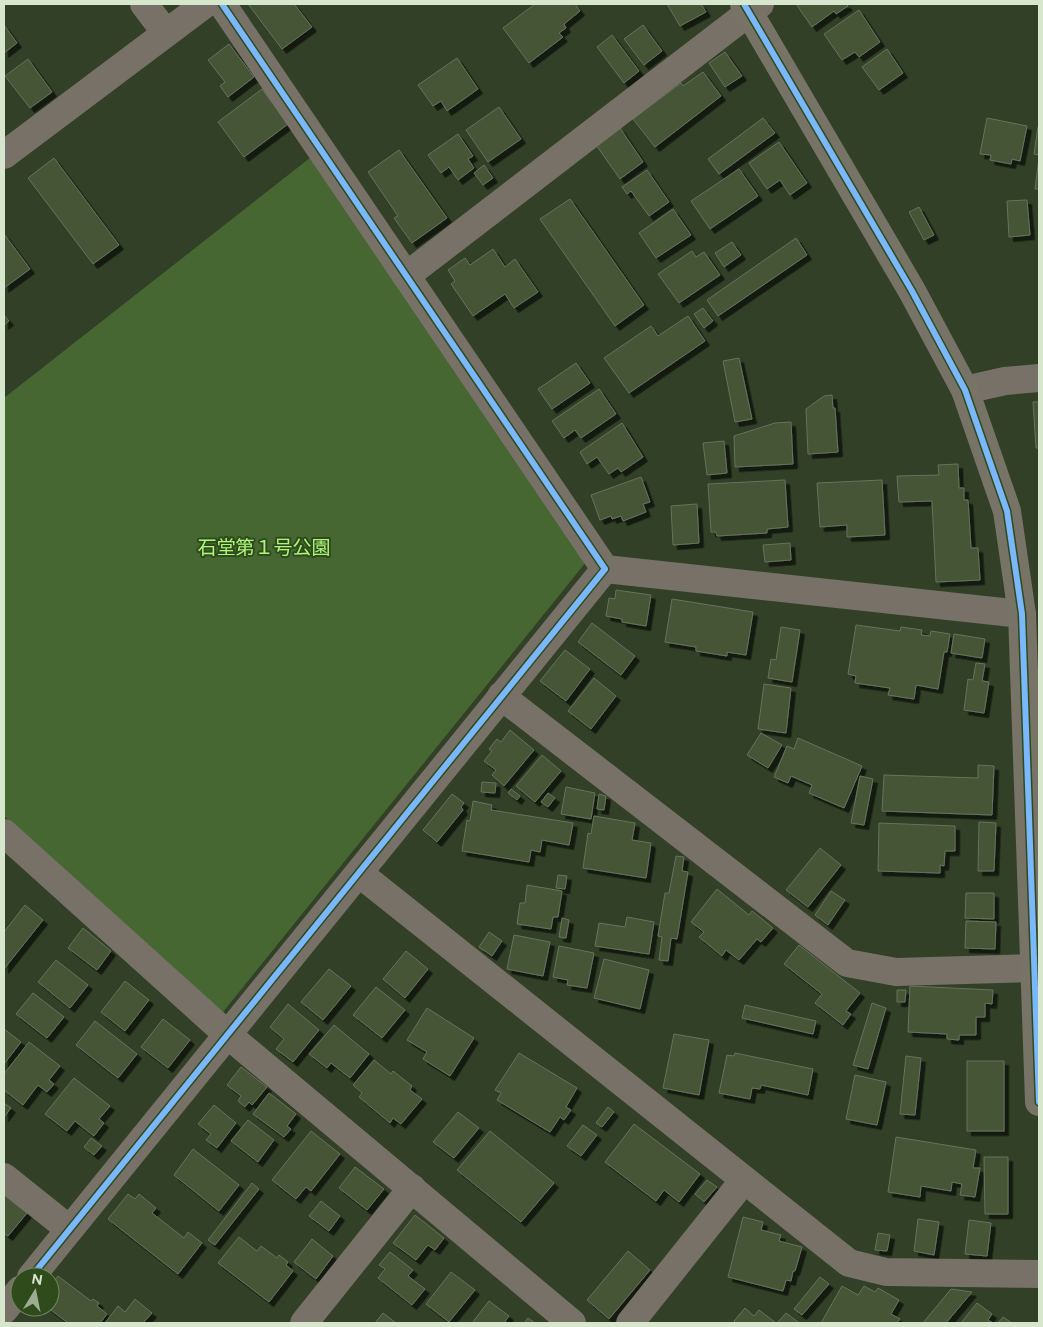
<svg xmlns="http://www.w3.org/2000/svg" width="1043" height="1327" font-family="Figtree,'Noto Sans JP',sans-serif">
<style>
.green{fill:#476732}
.building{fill:#445535;stroke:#66735e;filter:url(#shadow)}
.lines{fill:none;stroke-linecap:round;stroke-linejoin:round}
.street{stroke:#777167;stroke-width:28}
.secondary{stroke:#777367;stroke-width:28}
.cycleway-casing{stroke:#2f4b1c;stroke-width:9}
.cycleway{stroke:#7ab7fb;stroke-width:6}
.labels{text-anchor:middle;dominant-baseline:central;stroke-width:4;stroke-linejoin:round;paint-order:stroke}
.park-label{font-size:19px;fill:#acf67a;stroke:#2f4b1c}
</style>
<defs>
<filter id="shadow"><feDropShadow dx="4.5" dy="4.5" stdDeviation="0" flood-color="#0009"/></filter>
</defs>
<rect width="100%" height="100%" fill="#314026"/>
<path class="green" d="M315,154L586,562L223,1012L4,816V398Z"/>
<g class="building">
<path d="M248,4H294L312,27L282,49Z"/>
<path d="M535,4H575L580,11L564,24L566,28L559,33L563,37L529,63L503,28Z"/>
<path d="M667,4H701L706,12L680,26Z"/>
<path d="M796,4H846L848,6L836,14L834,11L812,27Z"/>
<path d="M859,10L880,42L859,57L855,52L842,60L824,34Z"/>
<path d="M4,25L17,43L4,53Z"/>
<path d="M643,25L662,51L644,65L624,39Z"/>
<path d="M612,35L639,71L624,83L597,47Z"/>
<path d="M229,44L254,77L228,97L220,86L225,82L208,60Z"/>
<path d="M887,49L903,73L879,90L862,67Z"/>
<path d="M725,52L742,76L725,87L709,63Z"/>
<path d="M457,58L478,89L447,111L441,101L433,106L418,85Z"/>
<path d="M28,59L52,92L30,108L5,76Z"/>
<path d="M703,72L721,96L655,147L633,119L681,83L683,86Z"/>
<path d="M262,89L288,124L244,157L218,122Z"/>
<path d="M499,107L521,139L488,162L466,130Z"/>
<path d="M763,118L775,133L719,174L708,159Z"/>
<path d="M987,118L1027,126L1020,161L1012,159L1011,164L990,160L991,155L980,154Z"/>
<path d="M1038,127H1039V155L1034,154Z"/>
<path d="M620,128L643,162L620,179L596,145Z"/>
<path d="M458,134L473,156L468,159L474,168L458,180L449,167L441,173L428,155Z"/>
<path d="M779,142L807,183L790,195L780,180L767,189L749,163Z"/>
<path d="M399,150L447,218L412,243L394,218L398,216L368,172Z"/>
<path d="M54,158L119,245L93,264L28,178Z"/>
<path d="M1039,158V189H1035Z"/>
<path d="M484,165L493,178L483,185L474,173Z"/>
<path d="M739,169L758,196L710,229L691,201Z"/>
<path d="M647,170L669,202L649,216L631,191L627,194L622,187Z"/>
<path d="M570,199L644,305L615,326L540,219Z"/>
<path d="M1027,200L1030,235L1009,237L1007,201Z"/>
<path d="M919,207L934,235L924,240L909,212Z"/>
<path d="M673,209L691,235L656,258L639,233Z"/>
<path d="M4,234L30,269L4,288Z"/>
<path d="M796,238L807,255L718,316L707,300Z"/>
<path d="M732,242L741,255L724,267L715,253Z"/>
<path d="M493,249L505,267L515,259L538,292L514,308L505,294L473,316L451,284L455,281L448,270L465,258L470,265Z"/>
<path d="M692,251L696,257L704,252L720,275L679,303L658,274Z"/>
<path d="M703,308L713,321L704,328L694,314Z"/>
<path d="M4,315L9,321L4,325Z"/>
<path d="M688,316L705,341L629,393L604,358L651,326L658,336Z"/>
<path d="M739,358L752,419L735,422L723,361Z"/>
<path d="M576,363L590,383L552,409L538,389Z"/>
<path d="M599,389L616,414L581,438L575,430L564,438L552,421Z"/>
<path d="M832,395L833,408H835L838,452L808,454L806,409L824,396Z"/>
<path d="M1033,402H1039V448H1036Z"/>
<path d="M791,422L793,464L735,467L734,436L775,423Z"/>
<path d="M622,423L643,457L621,472L618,468L609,474L597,457L587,464L580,452Z"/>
<path d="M724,441L727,473L707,475L703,443Z"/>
<path d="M958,464L959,488H964V500H968L971,548H978L980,580L936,582L932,501L899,502L897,476L939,475L938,465Z"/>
<path d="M641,477L650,502L643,504L646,512L623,521L621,516L612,519L611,516L600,520L591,495Z"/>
<path d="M785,480L788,527L767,529V533L717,536L716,532H711L708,484Z"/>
<path d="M882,480L885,535L847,537V525L820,527L817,483Z"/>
<path d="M697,504L699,543L673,545L671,506Z"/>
<path d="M790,543L791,560L765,562L763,545Z"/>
<path d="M616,590L651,595L646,626L622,622V619L606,616L609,598L615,599Z"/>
<path d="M672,599L753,612L746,655L727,652V656L696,651V647L665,642Z"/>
<path d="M592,623L635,656L621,675L578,642Z"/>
<path d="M856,625L900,631L901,627L922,630L921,635L930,636L931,631L950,634L947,652H944L938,689L916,685L914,699L888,695L890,688L855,683L856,676L848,674Z"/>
<path d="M781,627L800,630L792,682L768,678L771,659L776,660Z"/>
<path d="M954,634L985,639L982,658L951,653Z"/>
<path d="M565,650L590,669L566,701L540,681Z"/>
<path d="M976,663L985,664L982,681L989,682L984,713L964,710L968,679L973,680Z"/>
<path d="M594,678L616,696L591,729L568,711Z"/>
<path d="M764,684L791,688L786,733L758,729Z"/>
<path d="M510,730L534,750L504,786L492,775L496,770L484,761L492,751L489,749L497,739L501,742Z"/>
<path d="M761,733L782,745L768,768L747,755Z"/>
<path d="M798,738L862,766L844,808L809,793L812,785L791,776L788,783L774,777L787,746L794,749Z"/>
<path d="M542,755L561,771L535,802L516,786Z"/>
<path d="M978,765L994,766L992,815L882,811L884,775L978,778Z"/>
<path d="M860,776L873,779L864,825L851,823Z"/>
<path d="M482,782L496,783L495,793L481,792Z"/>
<path d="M566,787L595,793L591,819L561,814Z"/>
<path d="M511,789L520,796L517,800L508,793Z"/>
<path d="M548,793L555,798L548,807L541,802Z"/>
<path d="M452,794L464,803L461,807L463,810L437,842L423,830Z"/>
<path d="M599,794L606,796L604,810L597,809Z"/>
<path d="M473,801L492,805L491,810L573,823L569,845L542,840L540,852L531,850L529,862L462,851L467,820L470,821Z"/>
<path d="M594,816L635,823L632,840L651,843L646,878L583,868L588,833L591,834Z"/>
<path d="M979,822L996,823L994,871H978Z"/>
<path d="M879,823L955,826V851H945L944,866L940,865V873L878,871Z"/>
<path d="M820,848L841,865L808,907L786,890Z"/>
<path d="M676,856L684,857L682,871L688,872L677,939L671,938L668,961L659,960L662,937L658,936L665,893H669Z"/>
<path d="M558,875L567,876L565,889L556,888Z"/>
<path d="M527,885L562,891L558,917H553L551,929L517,924L520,903H525Z"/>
<path d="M717,889L749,915L752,911L773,928L761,942L757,939L739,960L726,950L722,956L699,937L704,932L691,922Z"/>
<path d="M831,891L845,900L828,925L815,915Z"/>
<path d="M966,893H994V919L965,918Z"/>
<path d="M25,905L43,920L4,969V932Z"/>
<path d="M627,917L654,922L649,954L595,946L599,923L625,927Z"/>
<path d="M562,918L569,920L566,938L559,937Z"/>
<path d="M966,921L996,922L995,949L965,948Z"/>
<path d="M83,928L111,951L97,970L68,948Z"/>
<path d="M489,932L502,941L492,956L479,947Z"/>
<path d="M514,935L550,942L543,976L507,969Z"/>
<path d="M799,945L860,993L846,1011L851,1014L843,1025L815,1003L822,994L784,964Z"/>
<path d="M559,946L594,953L587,988L567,985L568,980L553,977Z"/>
<path d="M406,951L428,969L405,998L383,979Z"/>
<path d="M604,959L649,970L640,1009L594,998Z"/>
<path d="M56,960L88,985L70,1008L38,982Z"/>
<path d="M329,969L351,986L323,1020L301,1002Z"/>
<path d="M125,981L149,1000L125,1031L101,1012Z"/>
<path d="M910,986L993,990L992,1004L985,1003V1017H976V1035H959V1040L947,1039V1034L908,1032Z"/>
<path d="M376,987L405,1010L382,1038L353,1015Z"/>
<path d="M897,990H906L905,1002H897Z"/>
<path d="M33,993L64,1017L47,1038L16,1014Z"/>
<path d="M872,1003L886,1008L868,1069L853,1065Z"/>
<path d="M288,1004L319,1030L293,1062L276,1049L284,1039L270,1027Z"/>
<path d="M745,1005L816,1021L813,1034L742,1018Z"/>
<path d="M427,1008L474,1038L450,1076L423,1059L427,1052L407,1040Z"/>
<path d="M163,1019L190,1040L168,1068L141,1047Z"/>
<path d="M95,1021L137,1054L118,1078L76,1045Z"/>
<path d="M334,1025L369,1054L350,1078L331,1063L327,1068L309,1054Z"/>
<path d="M4,1029L21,1042L4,1064Z"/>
<path d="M674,1034L709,1040L699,1095L663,1088Z"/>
<path d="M29,1042L60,1066L49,1080L54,1084L47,1092L38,1085L23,1105L4,1090V1074Z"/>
<path d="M519,1053L577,1088L566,1107L571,1110L564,1120L560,1117L550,1132L497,1100L501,1093L495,1090Z"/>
<path d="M735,1053L813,1069L808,1095L761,1085L760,1089L752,1088L750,1099L719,1093L727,1055L734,1056Z"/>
<path d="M906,1056L921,1058L915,1115L900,1114Z"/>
<path d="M374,1060L391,1074L393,1071L412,1086L410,1090L422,1099L401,1124L393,1118L390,1123L359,1097L362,1093L353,1085Z"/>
<rect x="967" y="1061" width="37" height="70"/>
<path d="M241,1067L267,1087L252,1105L249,1102L245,1107L238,1101L241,1096L227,1085Z"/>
<path d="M855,1075L886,1082L877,1125L846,1119Z"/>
<path d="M74,1078L110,1106L99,1119L104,1123L94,1136L75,1121L67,1131L45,1114Z"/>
<path d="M269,1093L296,1114L287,1126L291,1129L284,1137L253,1114Z"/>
<path d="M4,1103L11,1108L4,1117Z"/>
<path d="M214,1105L236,1123L217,1148L206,1140L211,1134L198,1124Z"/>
<path d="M608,1107L614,1112L602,1127L596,1123Z"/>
<path d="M458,1112L479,1128L454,1158L433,1142Z"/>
<path d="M248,1120L274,1140L258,1162L231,1141Z"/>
<path d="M634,1124L700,1174L679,1202L664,1190L656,1201L605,1162Z"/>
<path d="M583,1125L597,1135L581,1156L567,1146Z"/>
<path d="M311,1131L340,1154L311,1191L306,1187L296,1199L272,1180Z"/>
<path d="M490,1131L554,1183L521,1222L457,1170Z"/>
<path d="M896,1137L976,1150L973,1168H980L975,1197L960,1195L962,1184L952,1182L951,1191L921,1186L920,1197L888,1192Z"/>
<path d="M91,1138L102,1146L94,1155L84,1147Z"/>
<path d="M193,1149L239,1185L219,1211L174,1175Z"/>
<path d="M984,1157H1008V1214H985Z"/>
<path d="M355,1167L384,1189L367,1210L339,1188Z"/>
<path d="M707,1180L717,1187L704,1202L695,1194Z"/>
<path d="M252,1183L259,1189L215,1245L208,1240Z"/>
<path d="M128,1194L135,1199L139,1194L156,1208L152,1213L184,1238L188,1232L202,1243L178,1274L108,1219Z"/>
<path d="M4,1195L27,1213L8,1236L4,1233Z"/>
<path d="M321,1201L340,1216L329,1231L309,1216Z"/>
<path d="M415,1215L444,1238L435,1250L428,1245L416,1260L393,1243Z"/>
<path d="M743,1217L763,1222L761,1230L781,1235L779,1241L802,1247L795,1271H793L791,1281L786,1280L783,1291L728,1277Z"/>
<path d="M918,1219L939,1222L934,1255L914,1251Z"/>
<path d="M969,1220L991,1223L987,1256L965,1254Z"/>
<path d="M878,1233L890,1235L887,1251L875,1250Z"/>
<path d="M239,1237L257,1251L261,1246L277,1258L279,1255L288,1262L286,1265L293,1271L269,1302L218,1263Z"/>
<path d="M312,1239L333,1256L316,1279L294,1262Z"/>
<path d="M628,1251L650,1270L609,1319L587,1300Z"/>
<path d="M390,1252L413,1270L408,1276L425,1289L412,1305L378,1278L385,1269L379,1265Z"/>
<path d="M451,1272L475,1290L449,1322L426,1304Z"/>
<path d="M58,1276L91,1301L93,1299L99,1303L97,1306L107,1314L100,1323H68L47,1307H50V1287Z"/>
<path d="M820,1277L829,1284L802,1315L794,1309Z"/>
<path d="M842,1286L858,1295L864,1286L875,1292L878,1288L899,1300L891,1314L900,1319L897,1323H821Z"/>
<path d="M951,1289L972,1292L946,1323H923Z"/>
<path d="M135,1299L152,1313L143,1323H105L118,1306L125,1312Z"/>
<path d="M489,1301L509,1316L504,1323H472Z"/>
<path d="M977,1303L992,1314L988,1320L993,1323H961Z"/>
<path d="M745,1308L754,1316L759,1310L776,1323H736L734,1321Z"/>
<path d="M383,1313L396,1323H375Z"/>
<path d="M786,1313L798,1322L797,1323H777Z"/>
<path d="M1003,1317L1012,1323H998Z"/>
<path d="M528,1318L535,1323H524Z"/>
</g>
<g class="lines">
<g class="street">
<path d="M144,4L166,33"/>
<path d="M4,155L205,4"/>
<path d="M406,276L760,4"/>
<path d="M965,390L1005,381L1039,378"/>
<path d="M605,569L1022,614"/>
<path d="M501,696L847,963L896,972L1034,968"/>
<path d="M4,833L228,1035L572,1323"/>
<path d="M360,874L849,1263L886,1272L1039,1274"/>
<path d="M4,1177L69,1229"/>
<path d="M31,1277L605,569L222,4"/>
<path d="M4,1310L20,1290"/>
<path d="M304,1323L412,1188"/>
<path d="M630,1323L744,1180"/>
</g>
<path class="secondary" d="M744,4L912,291L965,390L1007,511L1022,614L1039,1102"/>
<defs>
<g id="cycleway">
<path d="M744,4L912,291L965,390L1007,511L1022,614L1039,1102"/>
<path d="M31,1277L605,569L222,4"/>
</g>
</defs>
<use href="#cycleway" class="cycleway-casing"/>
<use href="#cycleway" class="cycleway"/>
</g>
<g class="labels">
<g class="park-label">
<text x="264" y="547">石堂第１号公園</text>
</g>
</g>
<rect width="1043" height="1327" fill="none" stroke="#d6e7cd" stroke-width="10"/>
<g transform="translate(35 1292) rotate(10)"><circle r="24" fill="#2f4b1c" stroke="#728963"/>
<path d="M0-4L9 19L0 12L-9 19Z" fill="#9cad93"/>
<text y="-8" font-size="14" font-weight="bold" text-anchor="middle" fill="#d6e7cd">N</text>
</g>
</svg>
